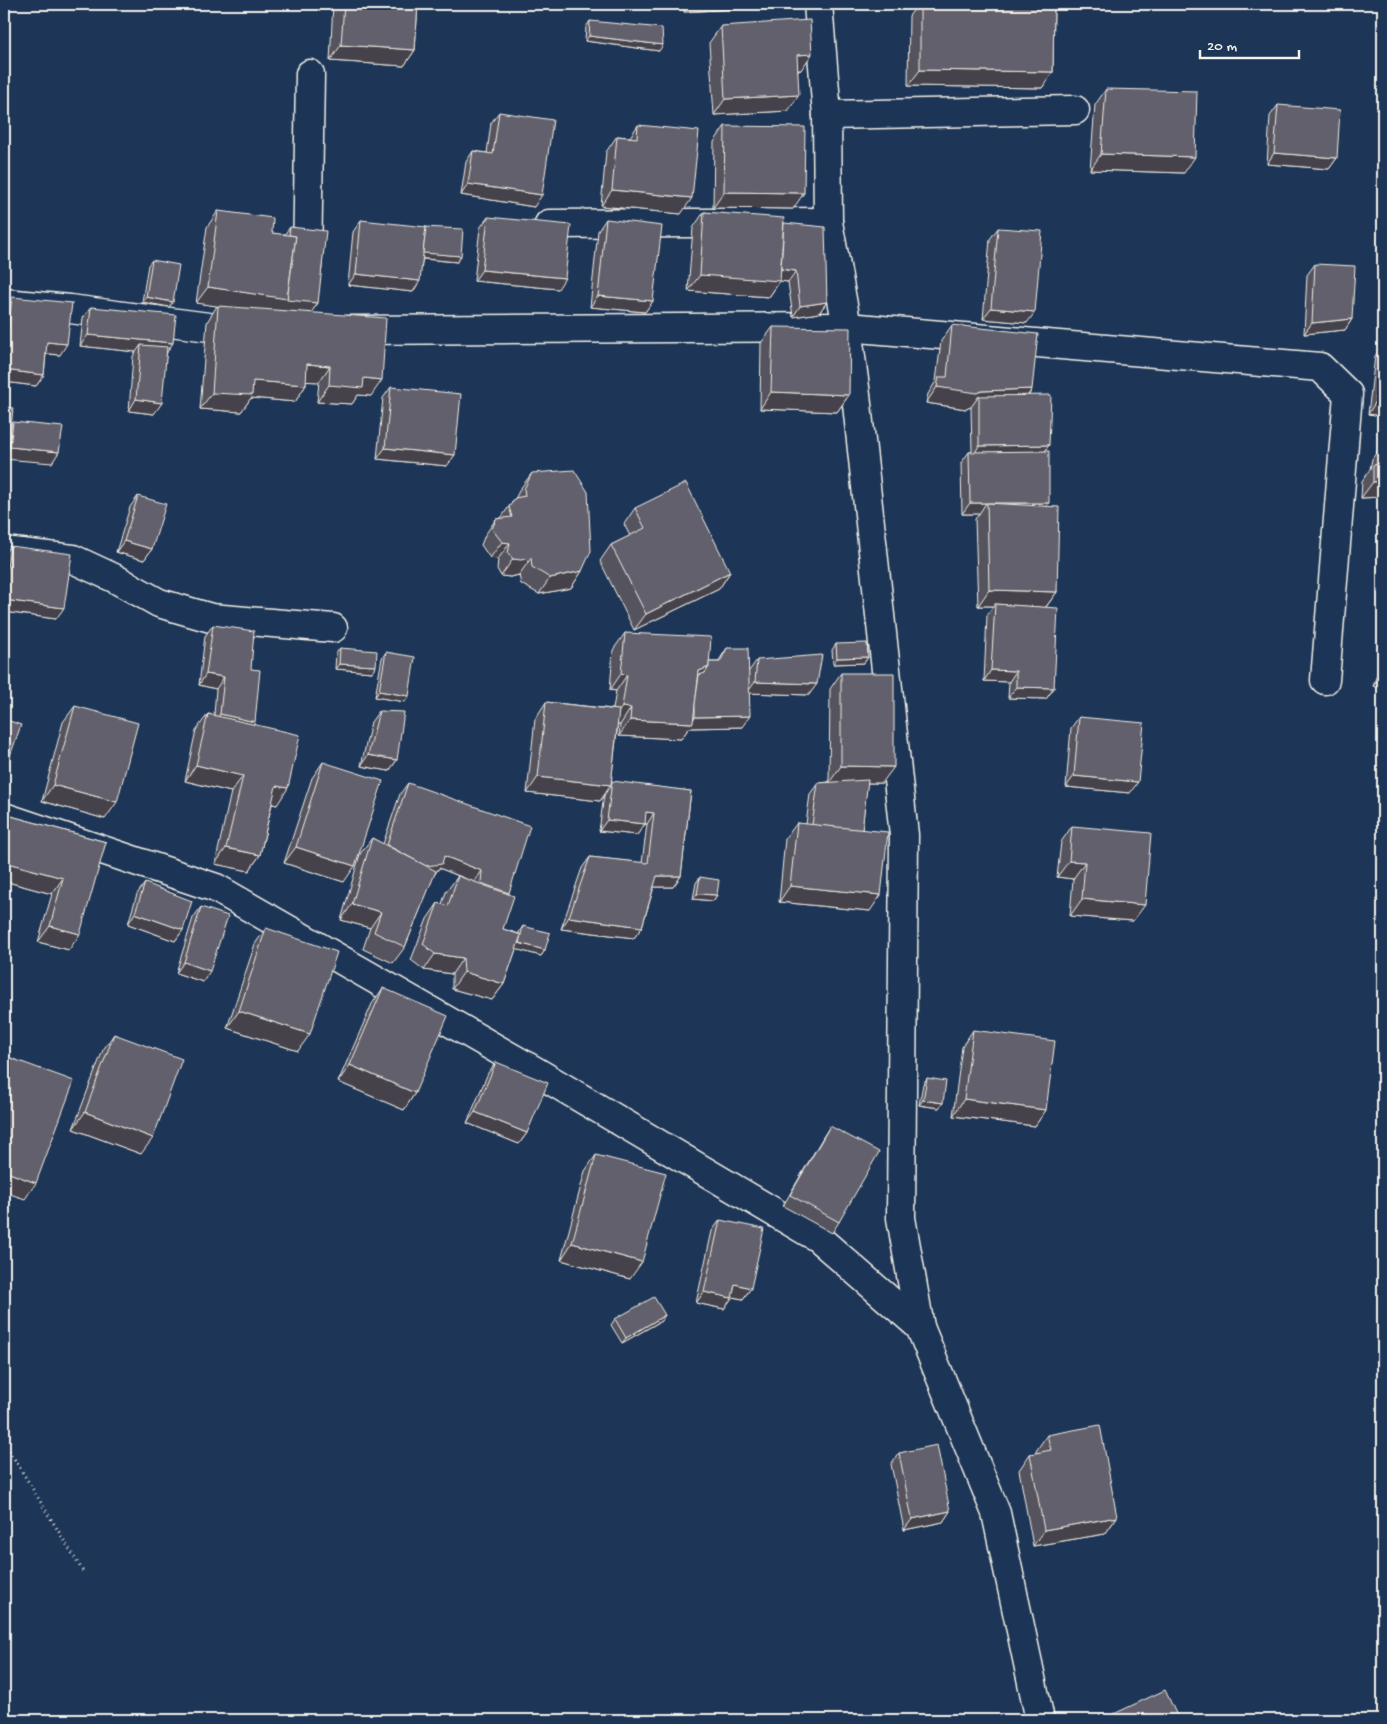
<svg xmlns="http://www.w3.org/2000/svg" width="1387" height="1724" font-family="'Gochi Hand',sans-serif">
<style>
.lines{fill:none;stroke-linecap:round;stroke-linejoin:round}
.street-casing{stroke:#f4f1e8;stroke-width:31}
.secondary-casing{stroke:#f4f1e8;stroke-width:31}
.path{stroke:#f4f1e8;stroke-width:3;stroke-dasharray:1 4;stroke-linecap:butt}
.street{stroke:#1d3557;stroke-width:28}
.secondary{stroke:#1d3557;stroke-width:28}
.wall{fill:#54535d;stroke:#f4f1e8}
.shaded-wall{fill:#45434c;stroke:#f4f1e8}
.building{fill:#62606c;stroke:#f4f1e8}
</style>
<rect width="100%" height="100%" fill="#1d3557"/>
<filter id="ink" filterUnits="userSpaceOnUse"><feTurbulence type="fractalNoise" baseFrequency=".02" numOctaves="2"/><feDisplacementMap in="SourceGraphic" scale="10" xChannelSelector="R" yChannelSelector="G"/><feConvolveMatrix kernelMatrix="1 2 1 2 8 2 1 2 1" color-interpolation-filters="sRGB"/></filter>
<g filter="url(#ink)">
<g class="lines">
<defs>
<g id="street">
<path d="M827,115L1075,110"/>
<path d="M549,224L828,222"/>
<path d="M307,267L310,74"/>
<path d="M4,303L70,309L224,329H243"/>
<path d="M349,330L847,327L1320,367L1348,394L1325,680"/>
<path d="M4,551L73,559L114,578L159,603L211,618L333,628"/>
<path d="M4,817L216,888L535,1071L818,1238L920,1327"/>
</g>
<path id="secondary" d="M818,4L827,115L828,222L847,327L856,395L904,835L901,1218L920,1327L996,1513L1040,1720"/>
</defs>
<use href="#street" class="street-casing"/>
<use href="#secondary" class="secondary-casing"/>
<path class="path" d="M4,1442L84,1573"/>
<use href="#street" class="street"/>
<use href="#secondary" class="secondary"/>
</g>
<g class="wall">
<path d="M333,4H418L415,50L404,66L330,61Z"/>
<path d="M684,4H749L746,8L684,12Z"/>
<path d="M918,4H1054L1053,72L1042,88L908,86L909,16Z"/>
<path d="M590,21L659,51L585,41L586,27Z"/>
<path d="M721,26L801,70L798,71L788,111L714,115L709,43Z"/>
<path d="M1106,89L1184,173L1090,170L1095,105Z"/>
<path d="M1278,105L1337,158L1329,169L1267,164L1270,116Z"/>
<path d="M499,112L534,207L461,195L466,162L473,151L487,153L491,123Z"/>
<path d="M638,125L681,214L601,206L606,152L617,136L630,137Z"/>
<path d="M725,126L793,209L713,208L714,142Z"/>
<path d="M218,211L272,233L284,235L290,227L318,303L311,312L371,396L358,395L352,404L317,402L319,382L306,381V385L295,402L251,398L241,412L200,409L207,322L217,306L196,303L207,227Z"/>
<path d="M704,212L784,223L827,302L819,313L793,317L788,282L780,281L769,297L688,291L693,228Z"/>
<path d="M488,217L558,289L474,281L480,228Z"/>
<path d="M606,219L653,301L645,312L590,307L598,231Z"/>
<path d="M361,220L457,262L423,259L413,292L348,285L353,232Z"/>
<path d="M998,228L1027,323L983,319L990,239Z"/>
<path d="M152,260L173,302L169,307L142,302L148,265Z"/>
<path d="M1315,264L1352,319L1345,330L1304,334L1307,275Z"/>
<path d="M12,297L60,355L46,354L44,375L36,386L4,382V315L5,308Z"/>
<path d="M91,307L167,352L154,414L129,411L133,356L136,352L80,346L83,318Z"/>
<path d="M952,325L1032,389L1029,395L1045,451L1046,506L1057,592L1046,607L1054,688L1046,699L1008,698L1009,682L984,681L987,615L993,606H978L975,519L979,514H962L961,463L969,452H972L971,407L966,409L926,403L928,394L936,381L941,341Z"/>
<path d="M773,327L849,395L837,412L760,409L761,343Z"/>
<path d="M1383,345V416L1368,414L1375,356Z"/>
<path d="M391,387L447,466L377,459L383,398Z"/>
<path d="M1383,435V497L1361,498L1362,481L1370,469L1372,459L1381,446V438Z"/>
<path d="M532,473L582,571L571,588L539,594L521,584L519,575L510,577L501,576L497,569L498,559L490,558L481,545L485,535L496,519L501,518L515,498L516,497L520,489Z"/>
<path d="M138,496L152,549L144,560L116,552L130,507Z"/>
<path d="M635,508L730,572L719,589L634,630L600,561L611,545L630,536L624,524Z"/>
<path d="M10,546L56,619L4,612V555Z"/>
<path d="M213,625L251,669L253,724L277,805L272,804L260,855L249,871L215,864L231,792L185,781L196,730L208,714L214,715L216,689L199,685L205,636Z"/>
<path d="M625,633L709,662H718L727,648L749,671L757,660L809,695L749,693L742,727L689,728L681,739L619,736L620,725L618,724L611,782L691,791L681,876L673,887H654L642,927L634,938L561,929L582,868L590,857L642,863L647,824H645L637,835L599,831L604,795L600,801L527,793L535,719L546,702L613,709L616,691L610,690L613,650Z"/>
<path d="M836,644L868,657L864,663L833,664L832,650Z"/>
<path d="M340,648L376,666L372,672L335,669L336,653Z"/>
<path d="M386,652L405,702L375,697L382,658Z"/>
<path d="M1383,657V689L1373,686Z"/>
<path d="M841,673L882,783H867L862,830L870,911L779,902L785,839L797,823L806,824L810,794L818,783L829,782L830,689Z"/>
<path d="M75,706L105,819L42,801L63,722Z"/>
<path d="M379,711L397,760L389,771L361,766L371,722Z"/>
<path d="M1079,717L1130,793L1066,787L1071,728Z"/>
<path d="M323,762L344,882L284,863L312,778Z"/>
<path d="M408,783L509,893L503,929L519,934V932L523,926L545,950L541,956L516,949L504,984L492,1000L452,989V974L424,970L411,960L427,919L438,903L442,904L446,892L458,876L466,879L439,868L434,875L405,947L393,963L363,949L370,928L341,920L360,854L372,838L383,844L400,794Z"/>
<path d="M11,816L106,842L69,950L38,942L52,894L4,881V825Z"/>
<path d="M1072,826L1133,921L1070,916L1073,879L1057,877L1061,842Z"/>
<path d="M700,877L717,895L713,901L693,899L696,883Z"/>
<path d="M145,883L183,930L175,941L128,924L137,894Z"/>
<path d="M201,907L203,982L176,973L193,918Z"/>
<path d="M266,928L298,1051L227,1028L255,944Z"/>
<path d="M383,988L415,1093L404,1110L338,1082L372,1004Z"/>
<path d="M973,1030L1046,1110L1035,1126L953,1116L962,1047Z"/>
<path d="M114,1034L141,1154L73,1129L103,1050Z"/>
<path d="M496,1062L527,1133L519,1144L467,1123L488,1073Z"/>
<path d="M927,1078L939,1108L919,1105L923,1084Z"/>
<path d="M830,1126L839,1222L832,1233L783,1206L823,1137Z"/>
<path d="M596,1155L630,1279L561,1260L585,1171Z"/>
<path d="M720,1220L751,1288L743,1299L732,1297L724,1309L696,1303L712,1231Z"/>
<path d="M665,1315L661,1321L622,1343L611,1325L615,1319Z"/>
<path d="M1047,1435L1117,1517L1105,1534L1033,1546L1019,1470L1030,1454L1036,1453V1451Z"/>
<path d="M899,1453L950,1511L943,1522L904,1530L891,1464Z"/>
</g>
<g class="shaded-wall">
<path d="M493,4H509L491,6Z"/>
<path d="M689,4H749L746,8L684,12Z"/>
<path d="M589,36L663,45L659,51L585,41Z"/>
<path d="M341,45L415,50L404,66L330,61Z"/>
<path d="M812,54L801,70L785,71L797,55Z"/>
<path d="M920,70L1053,72L1042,88L908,86Z"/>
<path d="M799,95L788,111L714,115L725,99Z"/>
<path d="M1274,153L1337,158L1329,169L1267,164Z"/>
<path d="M1101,154L1195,157L1184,173L1090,170Z"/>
<path d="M468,184L542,195L534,207L461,195Z"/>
<path d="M612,190L692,198L681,214L601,206Z"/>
<path d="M724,192L804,193L793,209L713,208Z"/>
<path d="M420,252L461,256L457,262L416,258Z"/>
<path d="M777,269L796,271L788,282L780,281L769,297L688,291L700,275Z"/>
<path d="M482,270L565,278L558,289L474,281Z"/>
<path d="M356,274L420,281L413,292L348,285Z"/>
<path d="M208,287L318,303L310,314L276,315L196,303Z"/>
<path d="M598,296L653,301L645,312L590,307Z"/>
<path d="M146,297L173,302L169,307L142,302Z"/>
<path d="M827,302L819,313L793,317L800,306Z"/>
<path d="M991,308L1035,312L1027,323L983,319Z"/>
<path d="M1352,319L1345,330L1304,334L1312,323Z"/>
<path d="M88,335L173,343L165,355L141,345L136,352L80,346Z"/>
<path d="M47,342L67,344L60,355L40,353Z"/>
<path d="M307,364L330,366L319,382L296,381Z"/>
<path d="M4,370L44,375L36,386L4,382Z"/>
<path d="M364,378L382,380L371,396L358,395L352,404L317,402L329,385Z"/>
<path d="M253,381L306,385L295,402L251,398L241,412L200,409L212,393Z"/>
<path d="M937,387L982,391L1032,389L1021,406L979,396L971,407L966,409L926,403Z"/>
<path d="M771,392L849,395L837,412L760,409Z"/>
<path d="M136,399L162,403L154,414L129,411Z"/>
<path d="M1375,403L1383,404V416L1368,414Z"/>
<path d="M1049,445L1042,456L972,457L979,446Z"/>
<path d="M10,447L59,452L52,463L4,459V457Z"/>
<path d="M385,448L455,455L447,466L377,459Z"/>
<path d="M4,469H7L4,474Z"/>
<path d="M1383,481V497L1361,498L1373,482Z"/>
<path d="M970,503H986L979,514H962Z"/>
<path d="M987,503H1049L1041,514Z"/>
<path d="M124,541L152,549L144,560L116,552Z"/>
<path d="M502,542L510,543L498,559L490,558Z"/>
<path d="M531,558L519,575L510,577L501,576L513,559Z"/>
<path d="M582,571L571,588L539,594L550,578Z"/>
<path d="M730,572L719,589L634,630L646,614Z"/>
<path d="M989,590L1057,592L1045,608L995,604L993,606H978Z"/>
<path d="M4,600L64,608L56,619L4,612Z"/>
<path d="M868,657L864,663L833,664L837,658Z"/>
<path d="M339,664L376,666L372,672L335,669Z"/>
<path d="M709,667L697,684L699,671Z"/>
<path d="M991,670L1016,671L1009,682L984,681Z"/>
<path d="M206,674L224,677L216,689L199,685Z"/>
<path d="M621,674L627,675L616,691L610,690Z"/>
<path d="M1381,675L1383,676V689L1373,686Z"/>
<path d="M755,682L817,684L809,695L747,693Z"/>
<path d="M1016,687L1054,688L1046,699L1008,698Z"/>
<path d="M379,691L409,696L405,702L375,697Z"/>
<path d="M622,707L631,708L620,725L610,724Z"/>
<path d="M220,714L255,722L247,733L213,725Z"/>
<path d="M750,716L742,727L689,728L681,739L619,736L630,720L691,723L695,717Z"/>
<path d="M4,754L10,756L7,762L4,761Z"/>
<path d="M368,755L397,760L389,771L361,766Z"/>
<path d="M196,765L243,776L231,792L185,781Z"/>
<path d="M841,766L894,767L882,783H829Z"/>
<path d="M1074,776L1138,782L1130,793L1066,787Z"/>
<path d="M538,777L611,785L600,801L527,793Z"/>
<path d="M53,785L117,802L105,819L42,801Z"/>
<path d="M276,786L288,788L277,805L264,802Z"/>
<path d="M646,812L654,813L647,824L639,823Z"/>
<path d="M607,820L645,824L637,835L599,831Z"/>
<path d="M296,847L355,866L344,882L284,863Z"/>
<path d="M226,848L260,855L249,871L215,864Z"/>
<path d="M444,856L482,871L474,882L439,868L434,875L421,867Z"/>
<path d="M1069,861L1085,862L1073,879L1057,877Z"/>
<path d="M4,862L63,878L52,894L4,881Z"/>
<path d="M657,876H681L673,887H649Z"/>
<path d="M790,886L881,895L870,911L779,902Z"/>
<path d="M697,894L717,895L713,901L693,899Z"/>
<path d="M1082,899L1145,905L1133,921L1070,916Z"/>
<path d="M352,904L381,912L370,928L341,920Z"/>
<path d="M135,913L183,930L175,941L128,924Z"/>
<path d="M569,917L642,927L634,938L561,929Z"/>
<path d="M50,926L80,934L69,950L38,942Z"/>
<path d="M519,943L545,950L541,956L515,949Z"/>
<path d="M435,954L463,958L452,974L424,970Z"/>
<path d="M184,962L210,971L203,982L176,973Z"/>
<path d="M464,972L504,984L492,1000L452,989Z"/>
<path d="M239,1011L310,1034L298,1051L227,1028Z"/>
<path d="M350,1065L415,1093L404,1110L338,1082Z"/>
<path d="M964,1099L1046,1110L1035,1126L953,1116Z"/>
<path d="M923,1100L943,1103L939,1108L919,1105Z"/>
<path d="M85,1112L153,1138L141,1154L73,1129Z"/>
<path d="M475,1112L527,1133L519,1144L467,1123Z"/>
<path d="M4,1171L36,1183L25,1199L4,1192Z"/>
<path d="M572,1243L642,1262L630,1279L561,1260Z"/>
<path d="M735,1284L751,1288L743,1299L727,1296Z"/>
<path d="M704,1292L732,1298L724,1309L696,1303Z"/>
<path d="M665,1315L661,1321L622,1343L626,1338Z"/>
<path d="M950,1511L943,1522L904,1530L912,1519Z"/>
<path d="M1117,1517L1105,1534L1033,1546L1044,1530Z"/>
</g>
<g class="building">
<path d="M344,4H418L415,50L341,45Z"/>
<path d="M920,4H1054L1053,72L920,70Z"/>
<path d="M810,20L812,54L797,55L799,95L725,99L721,26Z"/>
<path d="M590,21L662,28L663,45L589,36Z"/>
<path d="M1106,89L1197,91L1195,157L1101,154Z"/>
<path d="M1278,105L1340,110L1337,158L1274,153Z"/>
<path d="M499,112L553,120L542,195L468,184L473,151L493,154Z"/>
<path d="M638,125L699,131L692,198L612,190L617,136L637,138Z"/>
<path d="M725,126L805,127L804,193L724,192Z"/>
<path d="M218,211L273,218L272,233L296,236L287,299L208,287Z"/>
<path d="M704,212L784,218L780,281L700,275Z"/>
<path d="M488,217L571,225L565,278L482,270Z"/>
<path d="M606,219L662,226L653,301L598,296Z"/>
<path d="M361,220L426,227L420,281L356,274Z"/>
<path d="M784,223L825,227L827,302L800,306L796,271L781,269Z"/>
<path d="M290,227L326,231L318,303L287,300L296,236L289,235Z"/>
<path d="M424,227L463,229L461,256L423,253L426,227Z"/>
<path d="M998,228L1042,231L1035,312L991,308Z"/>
<path d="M152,260L179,265L173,302L146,297Z"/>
<path d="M1315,264L1355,266L1352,319L1312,323Z"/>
<path d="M12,297L72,303L67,344L47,342L44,375L4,370Z"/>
<path d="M218,306L386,318L382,380L364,378L363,388L329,385L330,366L307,364L306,385L253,381L252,395L212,393Z"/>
<path d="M91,307L176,315L173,343L88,335Z"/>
<path d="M952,325L1038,334L1032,389L982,391L977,393L937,387L939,377H947Z"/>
<path d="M773,327L850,328L849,395L771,392Z"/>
<path d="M141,345L167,347L162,403L136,399Z"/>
<path d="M1383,345V404L1375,403Z"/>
<path d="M391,387L461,394L455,455L385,448Z"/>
<path d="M1051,395L1049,445L979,446V396Z"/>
<path d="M4,407L13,408L7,469H4Z"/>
<path d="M13,422L63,427L59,452L10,447Z"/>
<path d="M1383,442V481L1373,482V465L1380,464Z"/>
<path d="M1049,451V503H970L969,452Z"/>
<path d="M574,470L588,492L591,551L582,571L550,578L532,567L531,558L521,560L513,559L508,553L510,543L502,542L492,529L496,519L512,517L509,507L515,498L525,496L524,489L532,473Z"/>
<path d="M686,483L730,572L646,614L611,545L645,528L635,508Z"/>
<path d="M138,496L166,504L152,549L124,541Z"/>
<path d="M987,503L1059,507L1057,592L989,590Z"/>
<path d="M10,546L72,554L64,608L4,600V591Z"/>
<path d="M995,604L1058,608L1054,688L1016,687V671L991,670Z"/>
<path d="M213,625L254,631L251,669L260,670L255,722L220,714L224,677L206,674Z"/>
<path d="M625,633L711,637L709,667L699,671L693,723L630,720L631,708L622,707L627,675L621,674Z"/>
<path d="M867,643L868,657L837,658L836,644Z"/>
<path d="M340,648L377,651L376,666L339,664Z"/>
<path d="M727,648H748L750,716L695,717V704L699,675L705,673L709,667V662H720Z"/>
<path d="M386,652L415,657L409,696L379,691Z"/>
<path d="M822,655L817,684L755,682L757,660Z"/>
<path d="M1383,668V676L1381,675Z"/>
<path d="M841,673H894V767L841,766Z"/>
<path d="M546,702L619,710L611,785L538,777Z"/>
<path d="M75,706L138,723L117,802L53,785Z"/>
<path d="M379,711L404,712L397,760L368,755Z"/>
<path d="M208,714L300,735L288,788L276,786L260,855L226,848L243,776L196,765Z"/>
<path d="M1079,717L1144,723L1138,782L1074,776Z"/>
<path d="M4,719L21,725L10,756L4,754Z"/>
<path d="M323,762L383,781L355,866L296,847Z"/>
<path d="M868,780L862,830L812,825L818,783Z"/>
<path d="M612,781L691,791L681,876H657L642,927L569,917L590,857L648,863L654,813L646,812L645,824L607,820Z"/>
<path d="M408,783L530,826L509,893L481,883L482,871L444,856L442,864L426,866L387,845Z"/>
<path d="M11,816L106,842L80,934L50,926L63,878L4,862V841Z"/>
<path d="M797,823L888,832L881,895L790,886Z"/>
<path d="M1072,826L1151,833L1145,905L1082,899L1085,862L1069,861Z"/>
<path d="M372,838L436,871L405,947L374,932L381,912L352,904Z"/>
<path d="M458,876L514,896L503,929L521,935L504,984L464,972L463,958L435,954L423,944L438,903L448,906Z"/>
<path d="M700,877L719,880L717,895L697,894Z"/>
<path d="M145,883L192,901L183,930L135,913Z"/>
<path d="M201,907L228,916L210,971L184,962Z"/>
<path d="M523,926L550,933L545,950L519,943Z"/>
<path d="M266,928L337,952L310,1034L239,1011Z"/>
<path d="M383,988L448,1016L415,1093L350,1065Z"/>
<path d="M973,1030L1055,1041L1046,1110L964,1099Z"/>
<path d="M114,1034L182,1059L153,1138L85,1112Z"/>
<path d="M5,1056L74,1081L36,1183L4,1171V1058Z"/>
<path d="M496,1062L548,1083L527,1133L475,1112Z"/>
<path d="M927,1078L946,1081L943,1103L923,1100Z"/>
<path d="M830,1126L879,1152L839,1222L790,1195Z"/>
<path d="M596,1155L666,1173L642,1262L572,1243Z"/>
<path d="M720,1220L764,1229L751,1288L735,1284L732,1298L704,1292Z"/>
<path d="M654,1297L665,1315L626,1338L615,1319Z"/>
<path d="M1100,1425L1117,1517L1044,1530L1030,1454L1051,1450L1047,1435Z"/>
<path d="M937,1445L950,1511L912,1519L899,1453Z"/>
<path d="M1165,1690L1179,1720H1103V1719Z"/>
</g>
</g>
<rect width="1387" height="1724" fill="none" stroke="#1d3557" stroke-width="20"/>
<rect x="10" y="10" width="1367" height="1704" fill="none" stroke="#f4f1e8" stroke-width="2" filter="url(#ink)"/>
<path d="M1200 50v8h99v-8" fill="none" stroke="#f4f1e8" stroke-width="2.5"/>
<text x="1207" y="50" font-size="15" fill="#f4f1e8" stroke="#1d3557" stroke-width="4" paint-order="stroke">20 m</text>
</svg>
